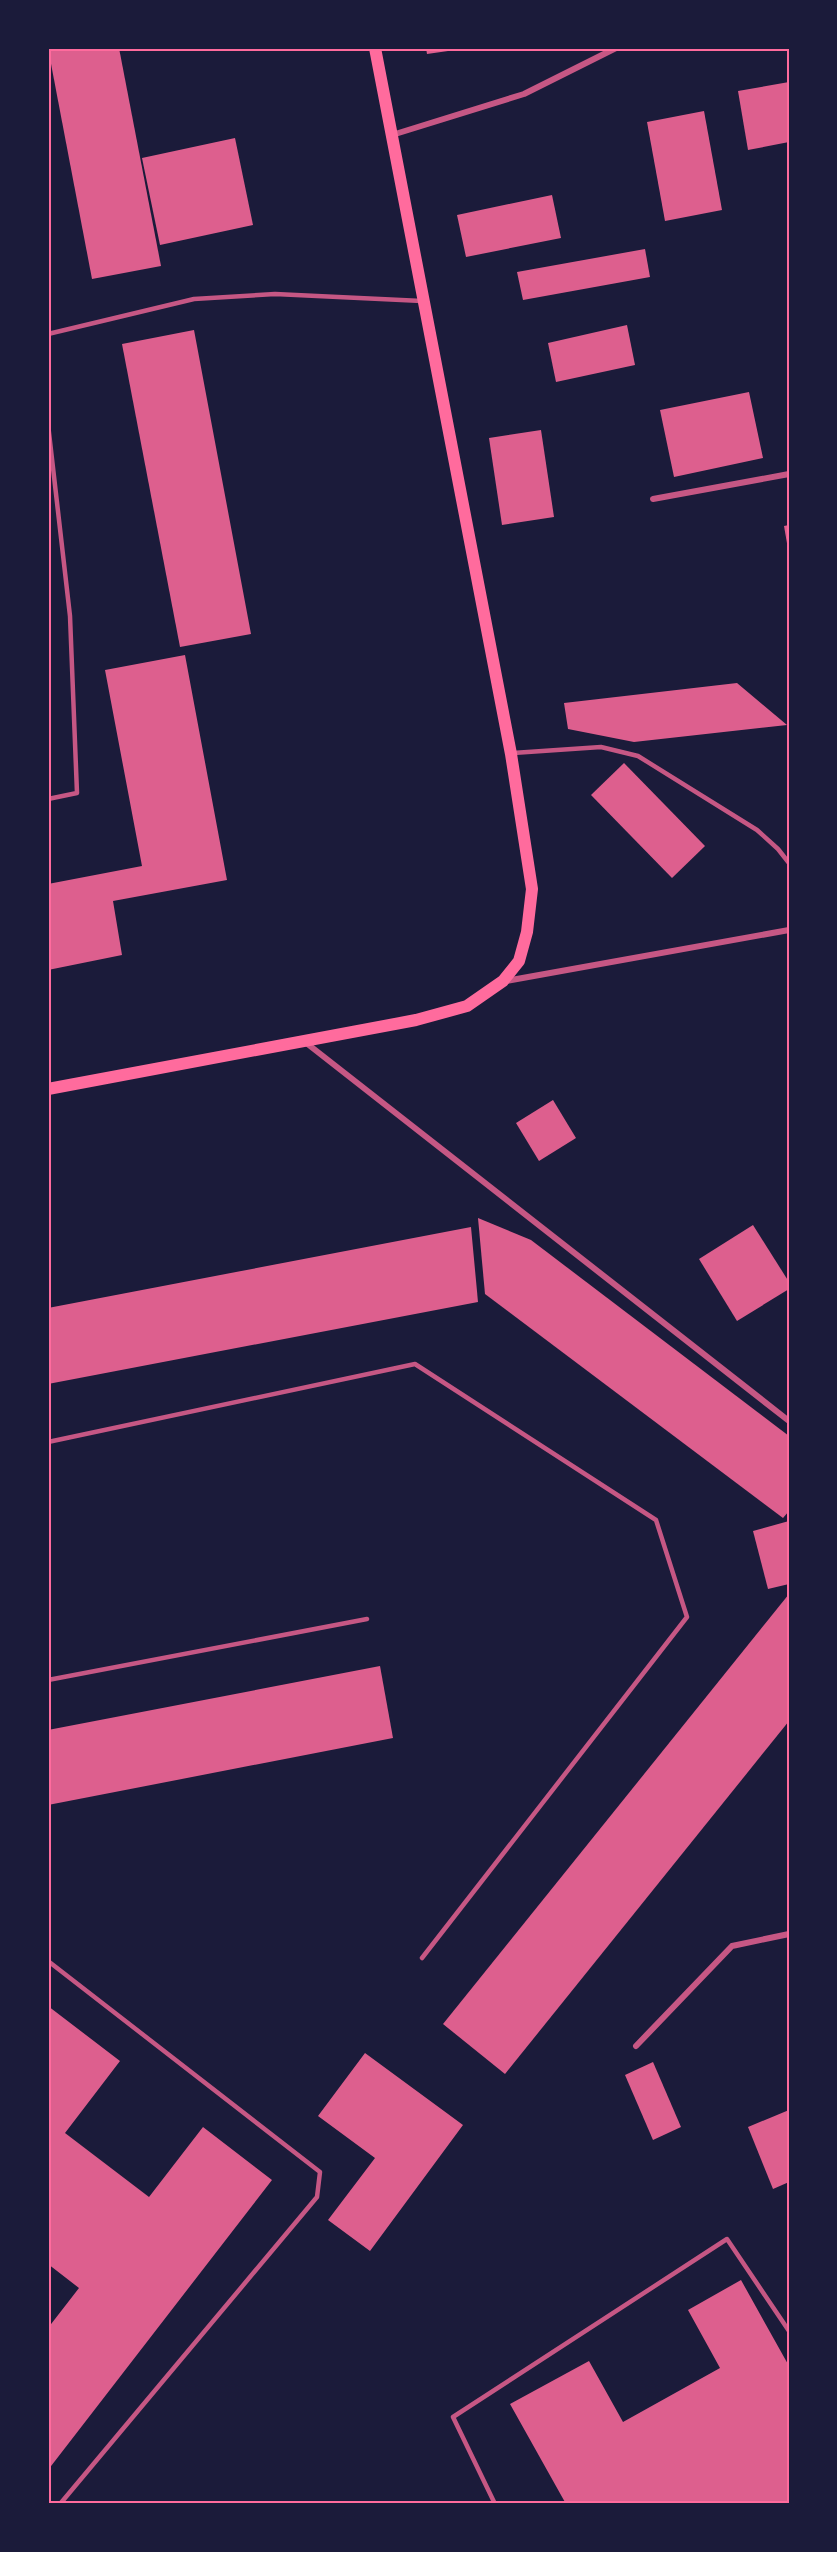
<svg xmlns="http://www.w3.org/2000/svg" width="837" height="2552" font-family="'Golos Text',sans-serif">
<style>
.building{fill:#dd5f8e}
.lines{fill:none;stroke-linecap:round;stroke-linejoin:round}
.service{stroke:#c65784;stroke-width:4.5}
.minor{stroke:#c65784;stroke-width:6}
.secondary{stroke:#ff6b9d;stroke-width:12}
.neatline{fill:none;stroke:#ff6b9d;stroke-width:2}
</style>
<rect width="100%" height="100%" fill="#1b1b3a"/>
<g class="building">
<path d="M48,48H119L161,266L92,279Z"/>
<path d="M426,48H462V49L427,54Z"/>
<path d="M789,82V142L748,150L738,91Z"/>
<path d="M704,111L722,210L665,221L647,122Z"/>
<path d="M235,138L253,225L160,245L142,158Z"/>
<path d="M552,195L561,238L466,257L457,215Z"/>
<path d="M645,249L650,277L523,300L517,272Z"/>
<path d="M627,325L635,365L556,382L548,343Z"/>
<path d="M194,330L251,634L180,647L122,344Z"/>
<path d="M749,392L763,458L674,477L660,410Z"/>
<path d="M541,430L554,517L502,525L489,438Z"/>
<path d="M789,525V549H788L784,526Z"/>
<path d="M185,655L227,880L113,901L122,955L48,970V884L142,866L105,670Z"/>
<path d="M737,683L787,725L634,742L568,729L564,703Z"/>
<path d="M624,763L705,846L672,878L591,795Z"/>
<path d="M553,1100L576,1138L539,1161L516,1123Z"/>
<path d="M478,1218L531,1240L789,1436V1511L783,1518L485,1294Z"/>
<path d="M753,1225L789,1282V1289L737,1321L699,1259Z"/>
<path d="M471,1227L478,1302L48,1384V1308Z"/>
<path d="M789,1521V1584L768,1589L753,1531Z"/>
<path d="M789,1594V1721L505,2074L443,2024Z"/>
<path d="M380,1666L393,1738L48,1805V1730Z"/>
<path d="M48,2006L120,2061L65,2133L149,2197L203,2127L272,2180L48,2470V2328L79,2288L48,2264Z"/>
<path d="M365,2053L463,2125L370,2251L328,2220L375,2158L318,2116Z"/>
<path d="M653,2062L681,2127L653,2140L625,2075Z"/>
<path d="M789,2110V2182L773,2189L748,2127Z"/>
<path d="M741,2280L789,2366V2504H566L510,2404L589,2361L623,2422L720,2368L688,2310Z"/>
</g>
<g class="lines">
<g class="service">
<path d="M48,334L194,299L275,294L422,301"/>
<path d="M48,424L70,616L77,793L48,799"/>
<path d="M513,753L601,747L638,756L757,830L778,849L789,863"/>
<path d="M48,1442L415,1364L656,1520L687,1617L422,1958"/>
<path d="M48,1680L367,1619"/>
<path d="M48,1961L320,2172L317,2197L60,2504"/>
<path d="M495,2504L453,2417L727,2239L789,2331"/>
</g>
<g class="minor">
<path d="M392,135L524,94L616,48"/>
<path d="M653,499L789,474"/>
<path d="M506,981L789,930"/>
<path d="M305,1042L789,1421"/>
<path d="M636,2046L732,1946L789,1934"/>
</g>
<path class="secondary" d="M48,1089L416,1020L467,1006L503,981L519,961L527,932L532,889L511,754L375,48"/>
</g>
<rect width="837" height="2552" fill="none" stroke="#1b1b3a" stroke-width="99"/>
<rect x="50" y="50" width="738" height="2452" class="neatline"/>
</svg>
